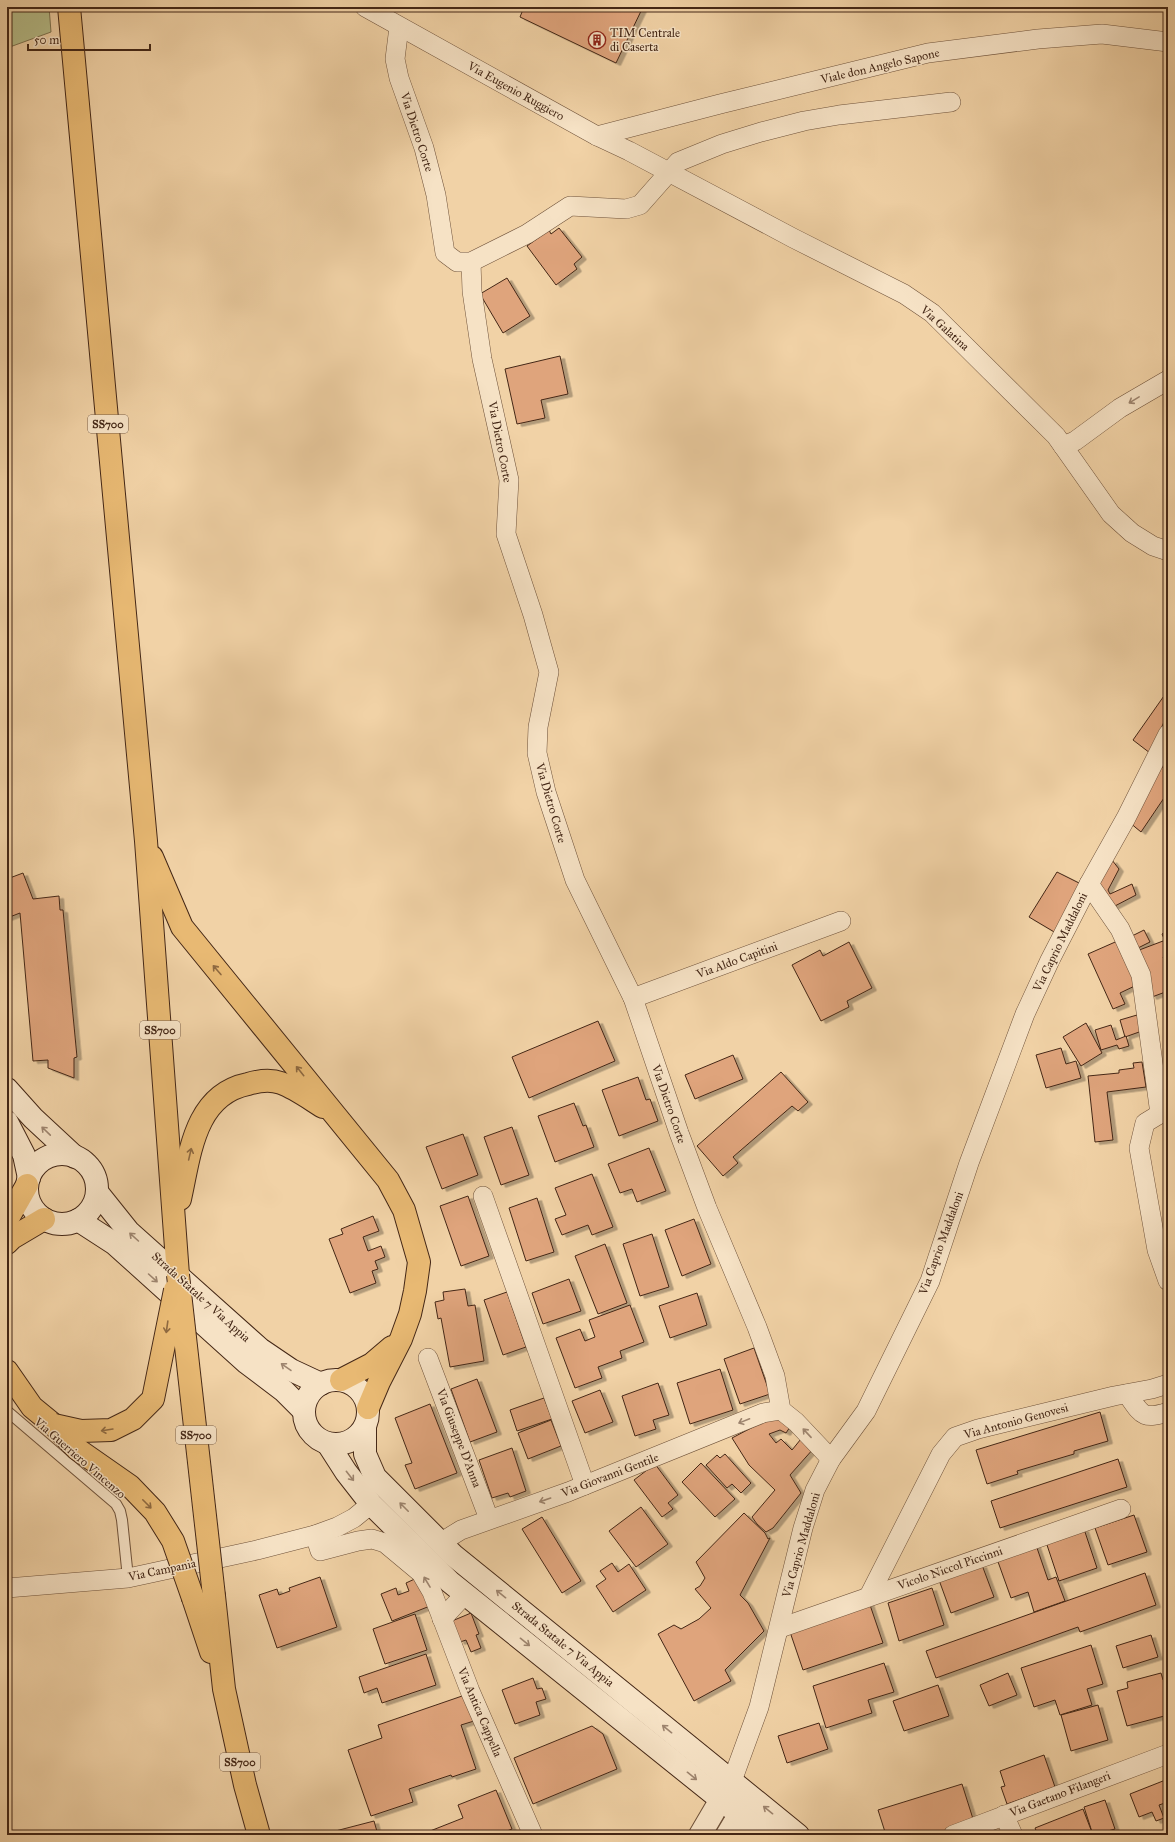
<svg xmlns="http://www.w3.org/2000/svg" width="1175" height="1842" font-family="'IM FELL Great Primer',serif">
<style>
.green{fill:#b6bd89;stroke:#7d7250}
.building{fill:#dfa47c;stroke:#442716;filter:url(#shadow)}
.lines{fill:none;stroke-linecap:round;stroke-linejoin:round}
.service-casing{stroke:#6f523a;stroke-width:12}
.minor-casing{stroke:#6f523a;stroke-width:20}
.tertiary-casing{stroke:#6f523a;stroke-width:24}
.secondary-casing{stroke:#442716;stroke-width:24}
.trunk-casing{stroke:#442716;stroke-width:24}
.service{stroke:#f6e2c5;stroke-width:10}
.minor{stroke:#f6e2c5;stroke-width:19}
.tertiary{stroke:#f6e2c5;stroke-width:22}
.secondary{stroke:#f6e2c5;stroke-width:22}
.trunk{stroke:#e8b973;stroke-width:22}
.trunk-bridge-casing{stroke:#442716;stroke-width:24;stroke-linecap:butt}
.trunk-bridge{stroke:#e8b973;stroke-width:22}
.oneway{stroke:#9d846e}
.oneway2{stroke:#8e6940}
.labels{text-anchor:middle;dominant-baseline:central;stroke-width:3;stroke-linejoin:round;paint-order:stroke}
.shield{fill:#f6e2c5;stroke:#795f4a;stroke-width:1}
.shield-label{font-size:11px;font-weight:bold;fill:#442716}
.poi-label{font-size:12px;fill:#442716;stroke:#f6e2c5;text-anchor:start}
.street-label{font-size:12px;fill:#442716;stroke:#f6e2c5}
</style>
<defs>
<filter id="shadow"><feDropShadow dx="4.5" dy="2.5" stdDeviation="0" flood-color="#0004"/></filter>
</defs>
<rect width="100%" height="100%" fill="#f1d2a6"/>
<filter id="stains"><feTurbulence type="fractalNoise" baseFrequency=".005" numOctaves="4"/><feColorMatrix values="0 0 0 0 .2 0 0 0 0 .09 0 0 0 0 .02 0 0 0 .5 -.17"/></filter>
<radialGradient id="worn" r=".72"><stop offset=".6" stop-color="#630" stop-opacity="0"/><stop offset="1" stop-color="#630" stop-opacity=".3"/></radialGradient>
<path class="green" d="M7,7H49L51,32L7,48Z"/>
<g class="building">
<path d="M524,7H643L616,63L520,17Z"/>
<path d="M559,228L582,257L574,264L577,269L556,285L527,246L549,230L551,234Z"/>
<path d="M507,278L530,316L503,333L480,294Z"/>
<path d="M560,356L568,394L541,400L545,418L517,424L505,369Z"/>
<path d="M1166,693H1168V713L1150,753L1133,740Z"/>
<path d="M1158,764L1168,771V796L1166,795L1141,832L1129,822Z"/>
<path d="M1112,860L1119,869L1108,890L1110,894L1132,884L1136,895L1113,907L1098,887Z"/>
<path d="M1057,872L1087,887L1061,936L1029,917Z"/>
<path d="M23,873L33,899L59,896L60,910H63L77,1057L74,1058V1078L48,1068V1060L33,1061L20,913L7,918V879Z"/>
<path d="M1144,930L1150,942L1134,950L1128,938Z"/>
<path d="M1168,930V948L1162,934Z"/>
<path d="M1122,939L1141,983L1120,993L1125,1004L1113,1009L1088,954Z"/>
<path d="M1163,941L1168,952V955L1163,957L1168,967V979L1166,980L1168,991L1152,997L1134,952Z"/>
<path d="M849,942L872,988L847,1001L849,1007L821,1021L792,965L820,950L823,956Z"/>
<path d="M1137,1015L1142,1031L1125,1037L1120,1020Z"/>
<path d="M598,1021L615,1061L529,1098L512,1057Z"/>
<path d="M1086,1023L1102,1053L1081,1066L1063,1037Z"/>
<path d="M1111,1025L1116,1040L1126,1036L1129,1046L1119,1049L1117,1045L1101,1050L1095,1030Z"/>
<path d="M1061,1048L1066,1064L1076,1061L1081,1078L1046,1088L1036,1055Z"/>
<path d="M733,1055L743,1079L695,1099L685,1075Z"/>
<path d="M1142,1062L1146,1087L1107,1092L1113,1140L1095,1142L1088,1076L1119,1073V1070L1134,1068L1133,1063Z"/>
<path d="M781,1072L808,1102L798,1111L792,1106L733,1157L738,1163L723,1176L697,1146Z"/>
<path d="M638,1077L646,1100L650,1099L658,1121L619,1136L602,1090Z"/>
<path d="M574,1103L583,1126L586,1125L594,1147L555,1162L538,1116Z"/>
<path d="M512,1127L529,1175L501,1185L484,1137Z"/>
<path d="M463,1134L478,1175L442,1189L426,1147Z"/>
<path d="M649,1148L666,1191L637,1202L632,1189L620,1193L608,1164Z"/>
<path d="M592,1174L613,1227L592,1235L588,1225L562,1235L555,1219L566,1215L555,1188Z"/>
<path d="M468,1196L489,1256L461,1266L440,1206Z"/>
<path d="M537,1198L554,1252L526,1261L509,1208Z"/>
<path d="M373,1216L379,1231L363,1237L368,1251L381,1246L385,1257L375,1261L378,1269L372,1271L376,1283L350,1293L329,1239L343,1234L341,1229Z"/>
<path d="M694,1219L711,1264L682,1276L665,1230Z"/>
<path d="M652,1234L669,1287L640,1296L623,1244Z"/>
<path d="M605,1244L627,1303L598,1314L575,1256Z"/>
<path d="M569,1279L581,1311L543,1324L532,1293Z"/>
<path d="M465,1289L468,1306L475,1305L484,1361L450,1367L441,1318L438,1319L435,1302L444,1300L443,1292Z"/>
<path d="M507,1292L526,1347L503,1355L484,1300Z"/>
<path d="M697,1293L707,1325L670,1338L659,1306Z"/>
<path d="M630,1305L644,1342L620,1351L622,1358L598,1367L602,1378L575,1388L556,1338L580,1329L585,1341L595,1337L589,1320Z"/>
<path d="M754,1348L770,1394L740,1404L724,1359Z"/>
<path d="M720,1369L733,1410L690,1424L677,1383Z"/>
<path d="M477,1379L497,1432L470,1442L451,1389Z"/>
<path d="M658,1383L669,1415L653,1420L656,1429L635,1436L622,1396Z"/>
<path d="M600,1390L613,1422L585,1433L572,1401Z"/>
<path d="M544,1398L552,1419L517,1431L510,1410Z"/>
<path d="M430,1404L457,1473L415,1489L405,1465L412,1463L395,1418Z"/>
<path d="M1100,1412L1108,1441L1074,1451V1454L1017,1471L1018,1474L987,1484L976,1450Z"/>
<path d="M774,1416L792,1424L786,1433L780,1430L769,1434L776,1443L781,1439L792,1450L805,1434L814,1448L790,1475L801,1493L773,1528L766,1532L757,1524L752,1517L775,1490L749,1465L732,1438Z"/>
<path d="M551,1420L561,1446L528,1459L518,1433Z"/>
<path d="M512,1448L526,1491L510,1497L508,1493L492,1498L479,1460Z"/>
<path d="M725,1454L751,1483L741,1493L732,1484L727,1488L706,1465L717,1455L720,1458Z"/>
<path d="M1118,1459L1127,1487L1000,1528L991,1501Z"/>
<path d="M701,1463L735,1499L715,1517L682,1482Z"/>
<path d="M655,1464L678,1495L668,1503L673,1509L662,1517L634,1480Z"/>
<path d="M641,1507L668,1544L636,1567L609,1531Z"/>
<path d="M744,1513L765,1533L768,1539L770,1538L740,1595L748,1603L764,1631L725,1670L731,1681L694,1701L658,1634L674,1625L681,1629L699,1619L711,1608L695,1589L700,1586L705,1578L696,1562Z"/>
<path d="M1134,1515L1147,1552L1108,1565L1095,1528Z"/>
<path d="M542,1517L581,1581L562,1593L522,1529Z"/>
<path d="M1084,1529L1097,1568L1059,1581L1046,1542Z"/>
<path d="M1036,1545L1048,1580L1056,1577L1065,1601L1034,1612L1028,1592L1011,1598L997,1559Z"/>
<path d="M612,1563L618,1572L629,1564L646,1590L613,1612L596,1586L606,1579L600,1571Z"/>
<path d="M982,1565L994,1597L951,1613L939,1580Z"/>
<path d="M1145,1573L1156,1605L1080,1632L1078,1627L936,1678L926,1651Z"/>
<path d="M320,1577L337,1627L277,1648L259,1595L277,1589L279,1595L290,1591L289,1588Z"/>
<path d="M419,1577L430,1606L392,1621L381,1594L396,1588L398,1595L409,1591L406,1583Z"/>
<path d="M932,1588L944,1625L899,1641L888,1603Z"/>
<path d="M869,1602L883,1643L803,1670L789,1629Z"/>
<path d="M471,1613L479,1634L476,1635L481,1648L471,1652L466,1640L460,1642L452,1621Z"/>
<path d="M415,1614L427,1650L385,1664L373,1629Z"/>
<path d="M1151,1635L1158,1657L1123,1668L1116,1646Z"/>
<path d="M1091,1645L1103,1684L1087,1689L1092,1705L1060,1715L1055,1700L1034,1707L1021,1668Z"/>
<path d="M426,1654L436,1685L382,1703L377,1688L364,1693L359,1677Z"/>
<path d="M884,1663L894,1692L868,1700L872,1713L826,1728L813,1686Z"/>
<path d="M1008,1673L1017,1695L989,1706L980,1685Z"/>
<path d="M1161,1673L1163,1680L1168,1678V1715L1127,1726L1117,1691L1128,1688L1127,1682Z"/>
<path d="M533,1678L537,1689L542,1688L546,1699L536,1702L540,1715L515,1724L502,1690Z"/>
<path d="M938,1685L949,1716L904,1731L893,1701Z"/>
<path d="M465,1695L474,1721L461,1725L476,1769L452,1777L451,1775L409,1789L413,1802L371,1816L348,1750L382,1738L378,1725Z"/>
<path d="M1098,1705L1108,1740L1071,1751L1061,1715Z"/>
<path d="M819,1723L828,1749L787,1763L778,1736Z"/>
<path d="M592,1726L603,1734L617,1769L533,1804L514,1758Z"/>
<path d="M1044,1755L1055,1787L1007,1804L1001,1787L1005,1786L1000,1771Z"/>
<path d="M1168,1779V1802L1159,1805L1164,1818L1156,1821L1152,1812L1139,1817L1130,1794Z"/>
<path d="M962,1784L974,1822L930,1835H886L878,1810Z"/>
<path d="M496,1790L512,1829L497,1835H426L425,1833L463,1818L458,1805Z"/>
<path d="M1105,1800L1115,1829L1093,1835L1084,1807Z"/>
<path d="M1083,1809L1093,1835H1038L1035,1828Z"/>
<path d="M374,1821L378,1835H320Z"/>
</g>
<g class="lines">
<defs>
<path id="service" d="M7,1411L116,1504L120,1511L122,1520L128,1578"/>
<g id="minor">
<path d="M365,7L597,136L629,151L793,238L904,294L932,313L1056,436L1111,514L1132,533L1153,546L1168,551"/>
<path d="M399,27L395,59L399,78L424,148L436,195L445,253L457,262H471L527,234L570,206L626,209L640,205L678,162L722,144L761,132L804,121L839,115L951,102"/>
<path d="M597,136L720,104L928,53L1038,39L1102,34L1168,42"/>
<path d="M471,262L472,291L482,359L509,480L506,534L533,615L549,672L538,727L537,753L546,792L575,880L633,998L679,1133L707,1208L757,1327L775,1376L781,1410L796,1422L831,1459"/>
<path d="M1063,446L1075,441L1120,408L1168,380"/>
<path d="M1089,884L1120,929L1141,975L1160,1114"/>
<path d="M633,998L841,921"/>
<path d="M1168,1109L1145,1123L1139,1148L1157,1250L1168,1281"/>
<path d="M483,1196L585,1485"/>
<path d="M428,1358L489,1519"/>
<path d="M1127,1394C1142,1415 1142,1420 1168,1412"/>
<path d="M315,1535L320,1551L358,1541L372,1539L385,1543L421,1573L432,1592L470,1691L533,1835"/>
<path d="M440,1543L461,1530L568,1492L763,1413L781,1410"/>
<path d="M7,1588L128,1578L257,1550L315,1535L337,1527L354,1518L371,1504"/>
<path d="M869,1596L941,1454L955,1437L978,1429L1114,1396L1152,1389L1168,1384"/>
<path d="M442,1619L465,1594"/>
<path d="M780,1628L1121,1509"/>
<path d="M732,1781L759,1707L803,1528L815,1490L831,1459L866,1411L930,1281L969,1163L1025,1014L1050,960L1089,884L1126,818L1168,734"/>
<path d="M1004,1815L1013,1835"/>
<path d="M953,1835L1168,1754"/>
</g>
<g id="tertiary">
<path d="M700,1835L730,1784"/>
<path d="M727,1835L749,1798"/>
</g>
<g id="secondary">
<path d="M7,1089L33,1118L75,1157"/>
<path d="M7,1122L24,1155L29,1178"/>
<circle cx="62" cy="1189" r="35"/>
<path d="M97,1192L129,1232L260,1349L291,1370L321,1384"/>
<path d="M78,1220L115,1244L247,1363L284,1391L303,1410"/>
<circle cx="336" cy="1412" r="32"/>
<path d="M365,1428V1454L375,1477L453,1555L798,1835"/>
<path d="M328,1444L346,1472L371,1504L450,1582L765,1835"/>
</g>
<g id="trunk">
<path d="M69,7L146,841L178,1275"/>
<path d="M152,857L182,927L388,1180L404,1210L419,1262L415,1291L410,1314L401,1339L379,1382L368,1408"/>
<path d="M180,1199C190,1155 194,1095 248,1084C258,1081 270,1079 281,1083C295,1088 310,1099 323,1107"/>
<path d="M7,1220L27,1185"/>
<path d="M7,1243L12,1238L44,1219"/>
<path d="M7,1371L32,1407L54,1425"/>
<path d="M341,1380L372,1364L392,1347"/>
<path d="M214,1596L224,1689L245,1785L259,1835"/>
<path d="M193,1598L211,1652"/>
</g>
</defs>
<use href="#service" class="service-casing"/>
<use href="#minor" class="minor-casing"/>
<use href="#tertiary" class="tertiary-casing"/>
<use href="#secondary" class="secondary-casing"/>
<use href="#trunk" class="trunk-casing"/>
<use href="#service" class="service"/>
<use href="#minor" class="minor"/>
<use href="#tertiary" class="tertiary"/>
<use href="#secondary" class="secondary"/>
<use href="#trunk" class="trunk"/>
<defs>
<g id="trunk-bridge">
<path d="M178,1275L214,1596"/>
<path d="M54,1425L81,1431L111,1430L133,1419L153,1399L175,1290"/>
<path d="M54,1425L77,1449L130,1486L155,1512L173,1541L193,1598"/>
</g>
</defs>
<use href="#trunk-bridge" class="trunk-bridge-casing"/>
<use href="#trunk-bridge" class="trunk-bridge"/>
</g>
<defs><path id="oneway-shaft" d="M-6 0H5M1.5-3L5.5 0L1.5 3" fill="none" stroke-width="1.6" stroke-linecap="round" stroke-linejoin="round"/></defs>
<g class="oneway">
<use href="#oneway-shaft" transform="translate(1134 400) rotate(149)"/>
<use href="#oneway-shaft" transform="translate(46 1131) rotate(-136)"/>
<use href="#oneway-shaft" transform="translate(134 1237) rotate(-138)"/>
<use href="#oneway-shaft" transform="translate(153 1278) rotate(42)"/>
<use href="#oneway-shaft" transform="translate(286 1367) rotate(-145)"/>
<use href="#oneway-shaft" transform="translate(744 1421) rotate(158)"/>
<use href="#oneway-shaft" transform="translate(807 1433) rotate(-133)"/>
<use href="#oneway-shaft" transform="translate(350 1476) rotate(52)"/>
<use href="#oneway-shaft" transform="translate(545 1500) rotate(161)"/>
<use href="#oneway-shaft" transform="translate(404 1507) rotate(-135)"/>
<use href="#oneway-shaft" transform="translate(427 1582) rotate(-121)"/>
<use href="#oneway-shaft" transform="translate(501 1594) rotate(-141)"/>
<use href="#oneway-shaft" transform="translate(525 1642) rotate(39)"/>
<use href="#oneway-shaft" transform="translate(667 1729) rotate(-141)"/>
<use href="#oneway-shaft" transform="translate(692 1776) rotate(39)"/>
<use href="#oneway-shaft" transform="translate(768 1810) rotate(-141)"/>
</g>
<g class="oneway2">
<use href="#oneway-shaft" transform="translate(217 970) rotate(-131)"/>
<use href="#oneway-shaft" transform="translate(300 1071) rotate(-129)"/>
<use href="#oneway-shaft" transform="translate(190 1154) rotate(-77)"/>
<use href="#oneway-shaft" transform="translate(167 1327) rotate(98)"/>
<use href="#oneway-shaft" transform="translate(107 1430) rotate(171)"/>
<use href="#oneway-shaft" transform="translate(147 1504) rotate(45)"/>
</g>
<defs>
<symbol id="building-ring" viewBox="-11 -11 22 22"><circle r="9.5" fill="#f6e2c5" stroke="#8f2418" stroke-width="1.5"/><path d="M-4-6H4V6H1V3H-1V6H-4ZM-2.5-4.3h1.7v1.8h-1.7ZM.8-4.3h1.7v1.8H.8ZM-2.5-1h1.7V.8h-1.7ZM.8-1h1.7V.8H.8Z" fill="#8f2418"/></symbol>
</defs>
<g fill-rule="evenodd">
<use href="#building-ring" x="587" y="30" width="20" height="20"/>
</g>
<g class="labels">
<g class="shield">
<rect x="88" y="415" width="40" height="18" rx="3"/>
<rect x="140" y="1021" width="40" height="18" rx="3"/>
<rect x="176" y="1426" width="40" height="18" rx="3"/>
<rect x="220" y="1753" width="40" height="18" rx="3"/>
</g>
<g class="shield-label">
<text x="108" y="424">SS700</text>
<text x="160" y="1030">SS700</text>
<text x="196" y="1435">SS700</text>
<text x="240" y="1762">SS700</text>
</g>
<g class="poi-label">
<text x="610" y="33">TIM Centrale<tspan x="610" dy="14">di Caserta</tspan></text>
</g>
<g class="street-label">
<text transform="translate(880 66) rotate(-13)">Viale don Angelo Sapone</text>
<text transform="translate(516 91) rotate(29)">Via Eugenio Ruggiero</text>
<text transform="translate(417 132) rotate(72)">Via Dietro Corte</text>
<text transform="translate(945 328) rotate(42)">Via Galatina</text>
<text transform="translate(500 442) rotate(79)">Via Dietro Corte</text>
<text transform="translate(551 803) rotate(74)">Via Dietro Corte</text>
<text transform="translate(1060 942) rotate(-64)">Via Caprio Maddaloni</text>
<text transform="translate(737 960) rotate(-20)">Via Aldo Capitini</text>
<text transform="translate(669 1104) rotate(71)">Via Dietro Corte</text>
<text transform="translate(941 1243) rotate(-70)">Via Caprio Maddaloni</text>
<text transform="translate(201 1297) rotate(42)">Strada Statale 7 Via Appia</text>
<text transform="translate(1016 1421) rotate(-15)">Via Antonio Genovesi</text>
<text transform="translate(459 1438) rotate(69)">Via Giuseppe D'Anna</text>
<text transform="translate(80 1458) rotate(41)">Via Guerriero Vincenzo</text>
<text transform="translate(610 1475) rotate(-21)">Via Giovanni Gentile</text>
<text transform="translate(801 1545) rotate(-74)">Via Caprio Maddaloni</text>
<text transform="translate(950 1568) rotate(-19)">Vicolo Niccol Piccinni</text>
<text transform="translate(162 1570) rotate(-12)">Via Campania</text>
<text transform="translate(563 1644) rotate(39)">Strada Statale 7 Via Appia</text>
<text transform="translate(480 1712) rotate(67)">Via Antica Cappella</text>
<text transform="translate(1060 1794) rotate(-21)">Via Gaetano Filangeri</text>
</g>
</g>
<rect width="1175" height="1842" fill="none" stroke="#f1d2a6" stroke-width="24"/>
<rect x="8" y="8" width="1159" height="1826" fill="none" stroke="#442716" stroke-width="2"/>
<rect x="12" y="12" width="1151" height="1818" fill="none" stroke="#442716"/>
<path d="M28 44v6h122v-6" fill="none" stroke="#442716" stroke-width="2"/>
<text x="34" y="44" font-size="12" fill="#442716" stroke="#f6e2c5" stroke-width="3" paint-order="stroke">50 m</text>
<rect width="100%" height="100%" filter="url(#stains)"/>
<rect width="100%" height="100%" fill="url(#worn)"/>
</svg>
